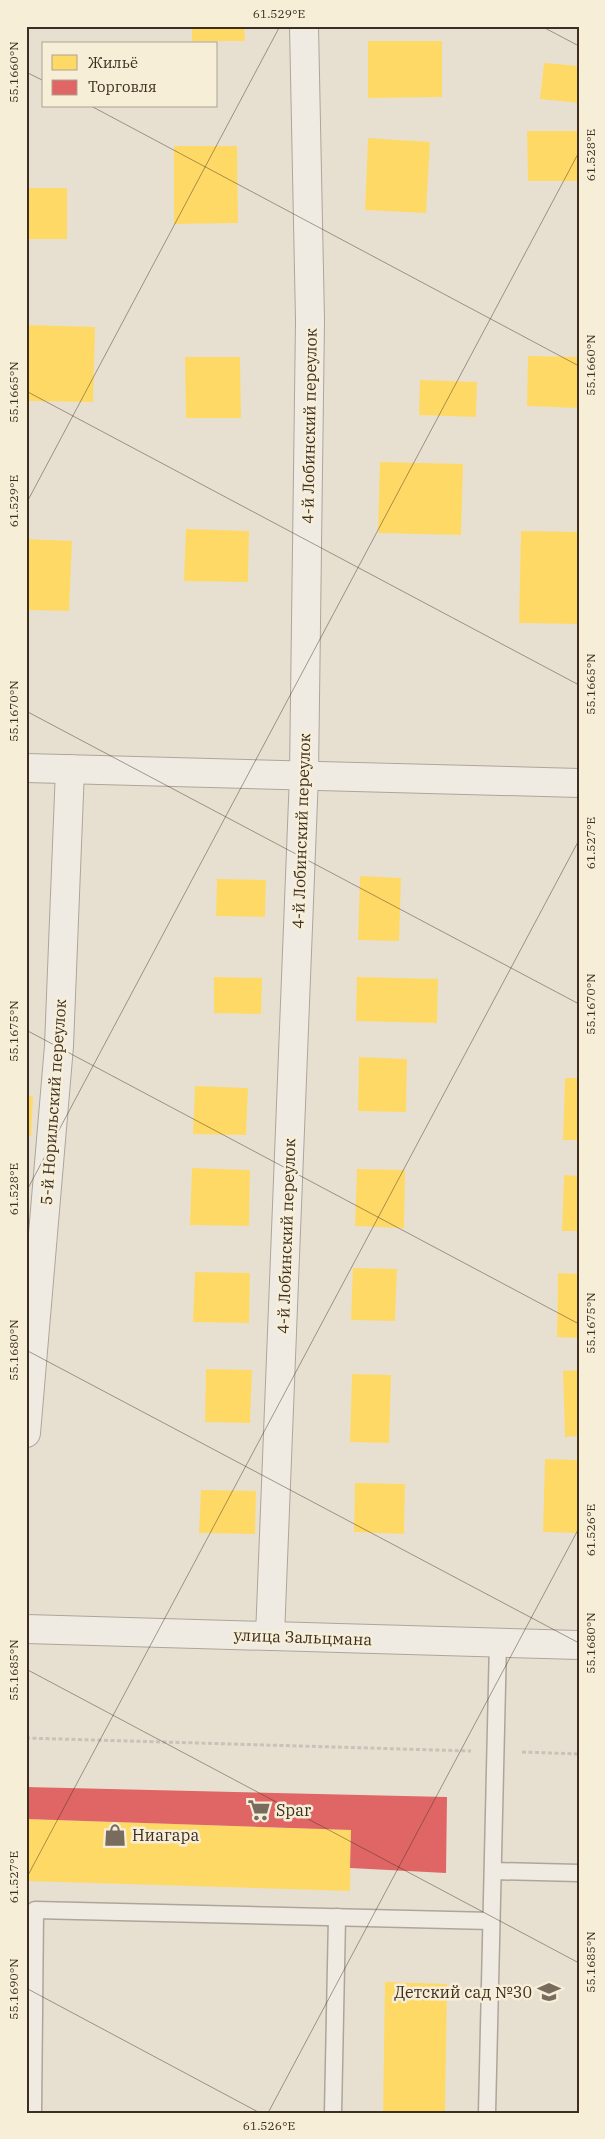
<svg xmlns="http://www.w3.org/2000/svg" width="605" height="2139" font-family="'IBM Plex Serif',serif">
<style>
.homes{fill:#ffd966}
.shops{fill:#e06666}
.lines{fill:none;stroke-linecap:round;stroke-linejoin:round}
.service-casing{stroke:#ada599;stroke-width:19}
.minor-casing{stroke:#ada599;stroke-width:30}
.tertiary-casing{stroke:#ada599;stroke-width:30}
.path{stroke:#c8c2b9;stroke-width:3;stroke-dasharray:4 2.5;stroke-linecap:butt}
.service{stroke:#efebe3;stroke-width:16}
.minor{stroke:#efebe3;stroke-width:28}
.tertiary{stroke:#efebe3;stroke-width:28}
.ticks{fill:none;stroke:#3d2e20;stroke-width:1;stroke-opacity:0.45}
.labels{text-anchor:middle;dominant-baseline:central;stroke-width:5;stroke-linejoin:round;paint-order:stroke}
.street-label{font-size:16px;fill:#3d2e20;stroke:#f7eed8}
.poi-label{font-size:16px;fill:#3d2e20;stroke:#f7eed8;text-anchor:start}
.neatline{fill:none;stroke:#3d2e20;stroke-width:2}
.ticks-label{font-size:12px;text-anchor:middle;fill:#3d2e20}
</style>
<rect width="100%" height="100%" fill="#e7e0d1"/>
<g class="homes">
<path d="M192,26H244L245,41H192Z"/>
<path d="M368,41H442V97L368,98Z"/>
<path d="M544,63L579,66V103L540,99Z"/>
<path d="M527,131H579V181H528Z"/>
<path d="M368,138L430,142L426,213L365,210Z"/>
<path d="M174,146H237L238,223L174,224Z"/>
<rect x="26" y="188" width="41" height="51"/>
<path d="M26,325L95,327L93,402L26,401Z"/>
<path d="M528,356L579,357V408L527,406Z"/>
<path d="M185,357H240L241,418H186Z"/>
<path d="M420,380L477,382L476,417L419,415Z"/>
<path d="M380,462L463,464L461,535L378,533Z"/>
<path d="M186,529L249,531L248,582L184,581Z"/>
<path d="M521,531L579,532L577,624L519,623Z"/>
<path d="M26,539L72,541L69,611L26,610Z"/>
<path d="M360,876L401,878L399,941L358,940Z"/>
<path d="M217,879L266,880L265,917L216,916Z"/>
<path d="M26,884H29L28,946H26Z"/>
<path d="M214,977L262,978L261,1014L214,1013Z"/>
<path d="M357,977L438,979L437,1023L356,1021Z"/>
<path d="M359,1057L407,1059L406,1112L358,1111Z"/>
<path d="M565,1078H579V1140H563Z"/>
<path d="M195,1086L248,1088L246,1135L193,1134Z"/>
<path d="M26,1096H33L31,1136H26Z"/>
<path d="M192,1168L250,1170L249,1226L190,1225Z"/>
<path d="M357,1169L405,1170L404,1228L355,1226Z"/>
<path d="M564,1175L579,1176V1231H562Z"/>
<path d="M353,1268L397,1269L395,1321L351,1320Z"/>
<path d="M195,1272L250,1273L249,1323L193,1322Z"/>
<path d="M558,1273L579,1274V1338L557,1337Z"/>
<path d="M206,1369L252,1370L250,1423L205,1422Z"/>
<path d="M579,1370V1436L565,1437L563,1371Z"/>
<path d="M352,1374L391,1375L389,1443L350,1442Z"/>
<path d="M545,1459L579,1460V1533L543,1532Z"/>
<path d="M355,1483L405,1484L404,1534L354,1532Z"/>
<path d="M201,1490L256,1491L255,1534L199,1533Z"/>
<path d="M26,1819L351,1830L350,1891L26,1881Z"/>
<path d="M385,1982L447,1984L445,2113H383Z"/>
</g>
<path class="shops" d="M26,1787L447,1797L446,1873L350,1868L351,1830L26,1819Z"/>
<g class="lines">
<defs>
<g id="service">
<path d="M493,1871L579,1873"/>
<path d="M33,2113L35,1910L491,1921"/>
<path d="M333,2113L337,1917"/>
<path d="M487,2113L498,1642"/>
</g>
<g id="minor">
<path d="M26,768L579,783"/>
<path d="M26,1433L59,1046L70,769"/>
<path d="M270,1636L304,775L310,320L304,26"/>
</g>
<path id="tertiary" d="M26,1629L579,1645"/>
</defs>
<use href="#service" class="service-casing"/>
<use href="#minor" class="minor-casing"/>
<use href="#tertiary" class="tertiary-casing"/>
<g class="path">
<path d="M26,1738L471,1751"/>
<path d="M522,1752L579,1754"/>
</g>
<use href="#service" class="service"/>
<use href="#minor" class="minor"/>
<use href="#tertiary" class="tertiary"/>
</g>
<path class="ticks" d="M541,26L579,46M26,72L44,81M91,106L579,366M26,391L579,685M26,504L280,26M26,711L579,1004M26,1030L579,1324M26,1192L579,152M26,1350L579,1643M26,1669L579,1963M26,1879L579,840M26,1988L260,2113M268,2113L579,1528"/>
<defs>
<symbol id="supermarket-bare" viewBox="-9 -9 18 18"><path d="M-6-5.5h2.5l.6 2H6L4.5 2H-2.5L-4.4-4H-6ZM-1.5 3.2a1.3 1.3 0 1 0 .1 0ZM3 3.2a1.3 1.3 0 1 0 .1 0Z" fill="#786c5e" stroke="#f7eed8" stroke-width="2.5" paint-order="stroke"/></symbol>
<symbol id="shop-bare" viewBox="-9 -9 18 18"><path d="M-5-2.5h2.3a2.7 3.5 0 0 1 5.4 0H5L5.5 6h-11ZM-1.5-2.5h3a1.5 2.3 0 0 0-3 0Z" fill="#786c5e" stroke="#f7eed8" stroke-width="2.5" paint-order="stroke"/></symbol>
<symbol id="school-bare" viewBox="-9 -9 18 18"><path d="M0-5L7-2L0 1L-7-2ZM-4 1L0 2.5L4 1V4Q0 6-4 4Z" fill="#786c5e" stroke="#f7eed8" stroke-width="2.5" paint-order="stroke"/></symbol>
</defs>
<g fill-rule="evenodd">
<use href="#supermarket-bare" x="243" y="1794" width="32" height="32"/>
<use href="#shop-bare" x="99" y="1819" width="32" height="32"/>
<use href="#school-bare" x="533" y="1976" width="32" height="32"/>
</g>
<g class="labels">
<g class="street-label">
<text transform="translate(309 426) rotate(-89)">4-й Лобинский переулок</text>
<text transform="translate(301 831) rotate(-88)">4-й Лобинский переулок</text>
<text transform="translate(53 1102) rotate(-86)">5-й Норильский переулок</text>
<text transform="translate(286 1236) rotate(-88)">4-й Лобинский переулок</text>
<text transform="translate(303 1637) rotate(2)">улица Зальцмана</text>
</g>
<g class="poi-label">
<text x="276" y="1810">Spar</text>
<text x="132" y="1835">Ниагара</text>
<text x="532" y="1992" text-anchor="end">Детский сад №30</text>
</g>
</g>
<rect width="605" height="2139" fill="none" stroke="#f7eed8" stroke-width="55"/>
<rect x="42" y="42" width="175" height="65" fill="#f7eed8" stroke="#ada18e"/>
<rect x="52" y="55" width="25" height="15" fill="#ffd966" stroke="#ada18e"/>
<text x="88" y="68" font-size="15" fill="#3d2e20">Жильё</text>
<rect x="52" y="80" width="25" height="15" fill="#e06666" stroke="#ada18e"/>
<text x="88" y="92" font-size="15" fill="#3d2e20">Торговля</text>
<rect x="28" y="28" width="550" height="2084" class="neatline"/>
<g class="ticks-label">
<text x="279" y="18">61.529°E</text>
<text transform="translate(14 72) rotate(-90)" y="4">55.1660°N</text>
<text transform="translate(591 155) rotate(-90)" y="4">61.528°E</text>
<text transform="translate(591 365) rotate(-90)" y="4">55.1660°N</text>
<text transform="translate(14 392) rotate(-90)" y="4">55.1665°N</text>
<text transform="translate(14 501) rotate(-90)" y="4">61.529°E</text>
<text transform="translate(591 684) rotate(-90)" y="4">55.1665°N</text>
<text transform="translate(14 711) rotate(-90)" y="4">55.1670°N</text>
<text transform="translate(591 843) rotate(-90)" y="4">61.527°E</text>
<text transform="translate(591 1004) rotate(-90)" y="4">55.1670°N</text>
<text transform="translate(14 1031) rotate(-90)" y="4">55.1675°N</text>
<text transform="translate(14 1189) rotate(-90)" y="4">61.528°E</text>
<text transform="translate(591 1323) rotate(-90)" y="4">55.1675°N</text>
<text transform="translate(14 1350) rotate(-90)" y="4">55.1680°N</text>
<text transform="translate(591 1530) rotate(-90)" y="4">61.526°E</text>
<text transform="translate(591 1643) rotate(-90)" y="4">55.1680°N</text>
<text transform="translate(14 1670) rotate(-90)" y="4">55.1685°N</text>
<text transform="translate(14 1877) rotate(-90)" y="4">61.527°E</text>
<text transform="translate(591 1962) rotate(-90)" y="4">55.1685°N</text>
<text transform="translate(14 1989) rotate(-90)" y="4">55.1690°N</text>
<text x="269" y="2130">61.526°E</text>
</g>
</svg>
